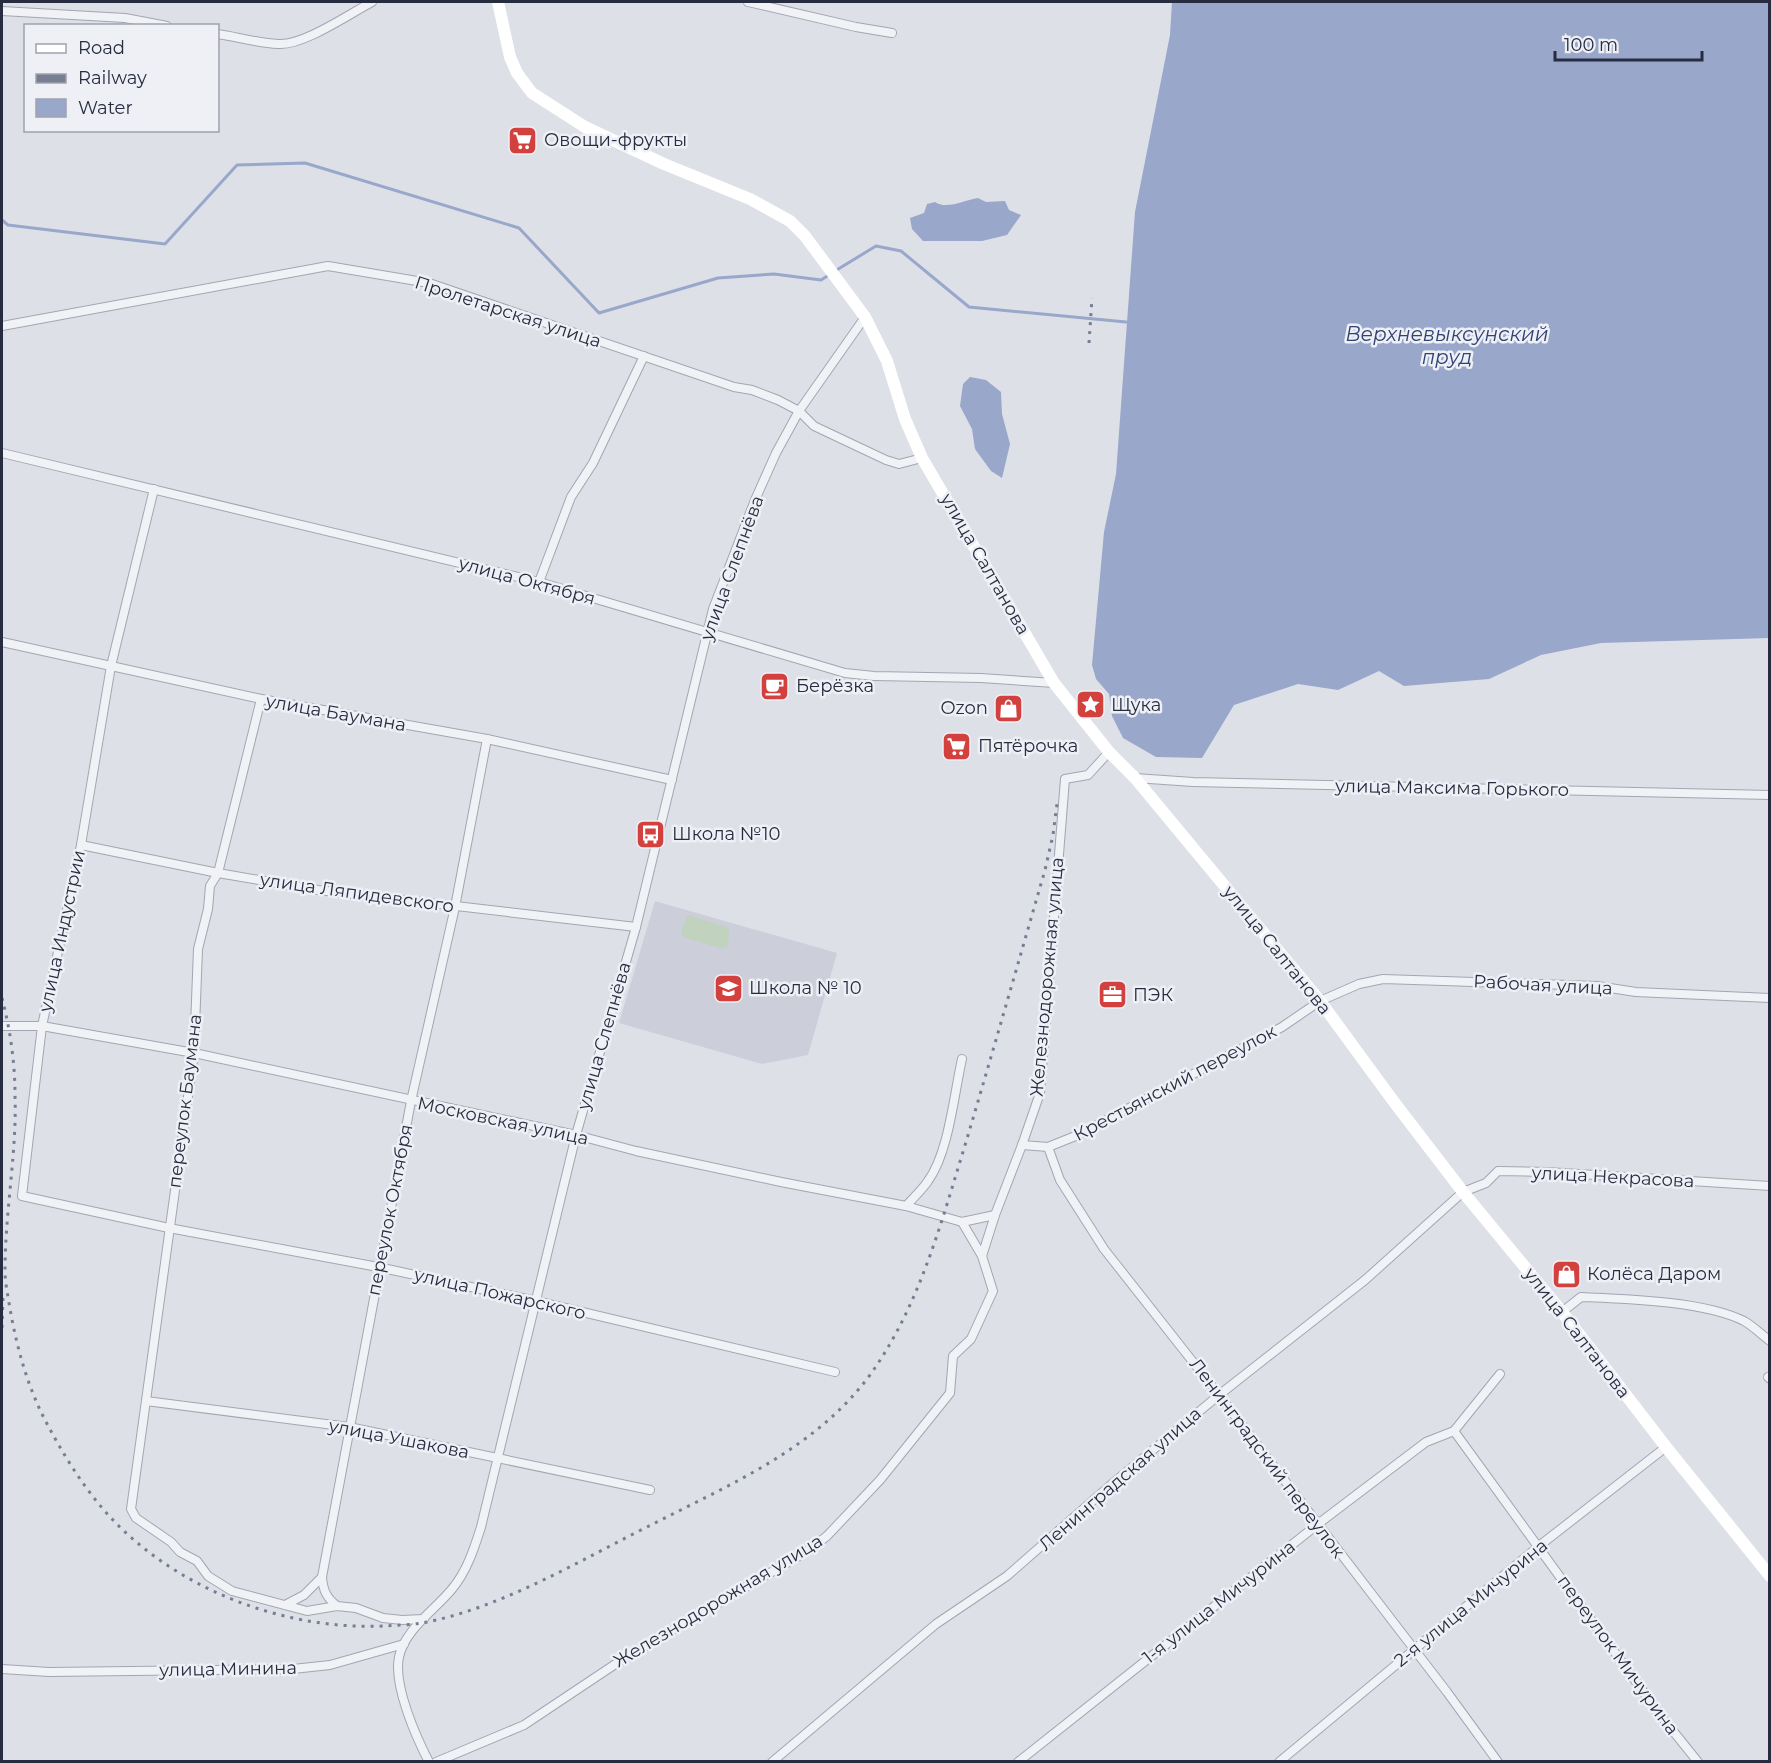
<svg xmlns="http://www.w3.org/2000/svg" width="1771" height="1763" font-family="Montserrat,sans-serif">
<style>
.built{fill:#cccfda}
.green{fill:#c1d2bf}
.water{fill:#98a7ca}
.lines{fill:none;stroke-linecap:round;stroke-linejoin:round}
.stream{stroke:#98a7ca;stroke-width:3}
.minor-casing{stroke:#a3a6b2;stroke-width:10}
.minor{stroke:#f1f2f6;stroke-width:8}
.secondary{stroke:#fff;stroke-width:12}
.rail{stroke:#777d92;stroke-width:3;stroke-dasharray:3 6;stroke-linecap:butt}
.labels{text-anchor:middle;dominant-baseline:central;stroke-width:5;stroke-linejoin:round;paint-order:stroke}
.poi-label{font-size:18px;fill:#272c40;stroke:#eef0f6;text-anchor:start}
.street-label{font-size:18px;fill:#272c40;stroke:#eef0f6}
.water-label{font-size:20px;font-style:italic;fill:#304375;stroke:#eef0f6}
</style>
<rect width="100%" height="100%" fill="#dee0e8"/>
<path class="built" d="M655,901L837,953L808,1055L762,1064L619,1023Z"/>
<path class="green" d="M688,915L727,927L730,931L727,947L719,948L683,937L681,931Z"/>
<g class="water">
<path d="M1172,2H1769V638L1601,643L1541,655L1489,679L1404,686L1379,671L1338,690L1298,684L1234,705L1202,758L1156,757L1123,738L1112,716L1109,694L1096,679L1092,665L1104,532L1116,474L1135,212L1170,35Z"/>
<path d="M978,198L986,202L1005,201L1009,210L1021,215L1007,235L982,241H923L912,229L910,218L924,213L927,204L935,202C946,210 965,200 978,198Z"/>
<path d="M970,377L986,380L1001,392L1002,414L1010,444L1002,478L991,471L975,449L972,429L960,406L963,384Z"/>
</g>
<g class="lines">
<g class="stream">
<path d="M2,220L8,225L165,244L237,165L305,163L519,228L599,313L718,278L774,274L821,280L829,275"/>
<path d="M835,271L876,246L901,251L969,307L1126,322"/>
</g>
<defs>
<g id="minor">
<path d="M748,2L856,27L892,33"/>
<path d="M2,11L125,18L167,26"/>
<path d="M218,34C237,37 258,43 278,44C303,46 349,14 372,2"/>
<path d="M2,326L328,266L429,283L734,387L752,390L778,400L799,411L814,426L886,460L899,464L922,458"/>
<path d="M2,453L539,582L845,673L874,676L981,678L1054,683"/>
<path d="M154,489L111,666L81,845L42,1026L22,1196L169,1228L378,1267L536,1301L835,1372"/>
<path d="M539,582L571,497L593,463L644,356"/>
<path d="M2,642L261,699L487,739L672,780"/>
<path d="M261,699L218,873L210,886L208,909L198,949L194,1053L131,1509L136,1518L171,1542L180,1552L197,1561L208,1576L232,1591L307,1611L337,1606L356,1608L383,1618L402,1620L424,1619"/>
<path d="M1135,778L1193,782L1770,795"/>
<path d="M81,845L218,873L318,890L636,927"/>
<path d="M2,1026H42L194,1053L576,1135L636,1151L781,1182L906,1206L962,1222L995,1215"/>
<path d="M1022,1145L1048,1147L1078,1135L1282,1027L1320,1001L1359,984L1383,979L1597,986L1636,992L1770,998"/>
<path d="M1048,1147L1060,1180L1104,1249L1219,1395L1447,1692L1498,1762"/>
<path d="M906,1206C913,1198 922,1190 928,1181C949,1152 954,1094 962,1059"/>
<path d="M962,1222L982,1256"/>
<path d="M1562,1312L1581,1297C1627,1299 1704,1301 1744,1321C1753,1326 1762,1335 1770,1341"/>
<path d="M1768,1377L1770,1379"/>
<path d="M146,1401L349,1427L650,1490"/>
<path d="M1454,1431L1661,1716L1698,1762"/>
<path d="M322,1577C323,1591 327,1598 337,1606"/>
<path d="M285,1605L304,1595L322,1577L411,1101L455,907L487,739"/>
<path d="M2,1669L49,1672L293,1669L330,1665L404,1644"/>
<path d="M429,1762C416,1737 393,1685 399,1657C405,1629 435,1610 452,1589C467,1571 474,1549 481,1527L576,1135L636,927L713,609L755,500L776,453L799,411L865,317"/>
<path d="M436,1762L524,1725L620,1661L809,1550L827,1536L880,1480L950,1393L953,1356L971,1339L993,1291L982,1256L995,1215L1022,1145L1040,1093L1065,779L1088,775L1109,752"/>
<path d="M772,1762L936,1624L1007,1576L1113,1483L1219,1395L1365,1280L1463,1192L1486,1183L1498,1171L1547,1172L1770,1186"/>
<path d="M1018,1762L1318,1524L1426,1442L1454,1431L1500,1374"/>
<path d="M1279,1762L1539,1546L1666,1447"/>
</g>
</defs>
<use href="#minor" class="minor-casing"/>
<use href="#minor" class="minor"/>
<path class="secondary" d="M498,2L510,57L517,73L532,93L585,127L664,164L750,199L790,221L805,236L865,317L887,361L905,419L922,458L1054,683L1109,752L1135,778L1320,1001L1394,1102L1463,1192L1562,1312L1666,1447L1770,1576"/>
<g class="rail">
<path d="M1089,343L1092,298"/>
<path d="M2,998C10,1029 15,1062 15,1095C17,1152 5,1212 5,1270C5,1283 8,1296 10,1309C17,1348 27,1385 45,1420C66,1460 91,1500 124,1531C192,1595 291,1630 383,1626C396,1625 410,1625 422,1623C503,1608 582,1559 655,1523C733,1483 816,1448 870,1375C920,1305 941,1223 966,1142C993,1051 1019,960 1045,870L1053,835L1057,804"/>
<path d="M2,1328L3,1298"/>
</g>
</g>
<defs>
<symbol id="supermarket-square" viewBox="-11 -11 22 22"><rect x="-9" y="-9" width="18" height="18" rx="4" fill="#d2413e" stroke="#eef0f6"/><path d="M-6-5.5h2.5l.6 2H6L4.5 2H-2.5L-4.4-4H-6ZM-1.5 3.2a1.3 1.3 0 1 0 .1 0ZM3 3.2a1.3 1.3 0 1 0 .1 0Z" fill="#fff"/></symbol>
<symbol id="cafe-square" viewBox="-11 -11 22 22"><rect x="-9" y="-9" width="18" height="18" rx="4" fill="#d2413e" stroke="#eef0f6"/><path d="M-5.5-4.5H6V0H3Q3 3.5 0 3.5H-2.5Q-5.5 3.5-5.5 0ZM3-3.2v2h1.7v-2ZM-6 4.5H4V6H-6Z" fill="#fff"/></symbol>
<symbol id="sight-square" viewBox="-11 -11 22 22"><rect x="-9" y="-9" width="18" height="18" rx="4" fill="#d2413e" stroke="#eef0f6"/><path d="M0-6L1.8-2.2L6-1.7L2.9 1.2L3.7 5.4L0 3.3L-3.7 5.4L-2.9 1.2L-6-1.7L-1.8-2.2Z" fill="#fff"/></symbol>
<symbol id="shop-square" viewBox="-11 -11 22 22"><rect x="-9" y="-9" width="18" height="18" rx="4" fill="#d2413e" stroke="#eef0f6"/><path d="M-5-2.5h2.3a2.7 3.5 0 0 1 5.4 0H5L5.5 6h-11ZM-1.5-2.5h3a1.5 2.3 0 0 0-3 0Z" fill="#fff"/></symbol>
<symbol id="bus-square" viewBox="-11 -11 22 22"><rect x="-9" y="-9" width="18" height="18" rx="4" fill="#d2413e" stroke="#eef0f6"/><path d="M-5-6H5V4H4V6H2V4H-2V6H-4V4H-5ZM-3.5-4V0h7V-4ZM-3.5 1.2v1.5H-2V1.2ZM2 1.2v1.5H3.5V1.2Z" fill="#fff"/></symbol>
<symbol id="school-square" viewBox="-11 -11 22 22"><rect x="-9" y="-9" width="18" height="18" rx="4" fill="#d2413e" stroke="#eef0f6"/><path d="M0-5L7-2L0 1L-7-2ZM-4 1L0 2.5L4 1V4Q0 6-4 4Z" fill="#fff"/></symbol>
<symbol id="office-square" viewBox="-11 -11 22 22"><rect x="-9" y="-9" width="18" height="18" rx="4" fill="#d2413e" stroke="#eef0f6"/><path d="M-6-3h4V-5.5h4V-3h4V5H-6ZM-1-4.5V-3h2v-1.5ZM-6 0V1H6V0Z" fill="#fff"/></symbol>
</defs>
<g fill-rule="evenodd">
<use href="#supermarket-square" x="506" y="124" width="33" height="33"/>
<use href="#cafe-square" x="758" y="670" width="33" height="33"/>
<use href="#sight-square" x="1074" y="688" width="33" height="33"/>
<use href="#shop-square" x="992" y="692" width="33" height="33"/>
<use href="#supermarket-square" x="940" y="730" width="33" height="33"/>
<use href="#bus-square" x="634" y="818" width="33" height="33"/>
<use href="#school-square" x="712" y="972" width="33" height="33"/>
<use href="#office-square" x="1096" y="978" width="33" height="33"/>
<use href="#shop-square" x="1550" y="1258" width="33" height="33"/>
</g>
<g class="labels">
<g class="poi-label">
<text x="544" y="140">Овощи-фрукты</text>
<text x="796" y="686">Берёзка</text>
<text x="1111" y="705">Щука</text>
<text x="988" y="708" text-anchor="end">Ozon</text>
<text x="978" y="746">Пятёрочка</text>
<text x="672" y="834">Школа №10</text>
<text x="749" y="988">Школа № 10</text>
<text x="1133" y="995">ПЭК</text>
<text x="1587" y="1274">Колёса Даром</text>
</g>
<g class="street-label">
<text transform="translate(508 312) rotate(18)">Пролетарская улица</text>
<text transform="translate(985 564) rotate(60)">улица Салтанова</text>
<text transform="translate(732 568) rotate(-70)">улица Слепнёва</text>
<text transform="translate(527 581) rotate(15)">улица Октября</text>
<text transform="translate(336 713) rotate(10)">улица Баумана</text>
<text transform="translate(1452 788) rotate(1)">улица Максима Горького</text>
<text transform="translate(357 893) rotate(8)">улица Ляпидевского</text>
<text transform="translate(62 931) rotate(-78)">улица Индустрии</text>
<text transform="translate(1277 950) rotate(51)">улица Салтанова</text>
<text transform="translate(1047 977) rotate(-85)">Железнодорожная улица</text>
<text transform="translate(1543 985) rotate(3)">Рабочая улица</text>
<text transform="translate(604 1036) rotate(-74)">улица Слепнёва</text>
<text transform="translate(1175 1083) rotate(-28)">Крестьянский переулок</text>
<text transform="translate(185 1101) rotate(-83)">переулок Баумана</text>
<text transform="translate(503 1121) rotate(12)">Московская улица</text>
<text transform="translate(1613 1177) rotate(3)">улица Некрасова</text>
<text transform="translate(390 1210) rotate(-79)">переулок Октября</text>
<text transform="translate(500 1294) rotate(13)">улица Пожарского</text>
<text transform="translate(1577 1333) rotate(52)">улица Салтанова</text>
<text transform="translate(399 1439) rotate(11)">улица Ушакова</text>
<text transform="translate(1267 1458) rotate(53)">Ленинградский переулок</text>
<text transform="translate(1120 1479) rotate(-41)">Ленинградская улица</text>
<text transform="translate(718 1601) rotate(-31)">Железнодорожная улица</text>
<text transform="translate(1219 1602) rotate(-38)">1-я улица Мичурина</text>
<text transform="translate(1471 1603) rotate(-39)">2-я улица Мичурина</text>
<text transform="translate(1618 1655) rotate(54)">переулок Мичурина</text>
<text transform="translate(228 1669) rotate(-1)">улица Минина</text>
</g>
<g class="water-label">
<text x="1447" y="334">Верхневыксунский<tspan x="1447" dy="23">пруд</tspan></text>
</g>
</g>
<rect width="1771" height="1763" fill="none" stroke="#272c40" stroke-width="6"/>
<rect x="24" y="24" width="195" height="108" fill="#eef0f6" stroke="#9ea2ad" stroke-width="1.5"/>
<rect x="36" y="44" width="30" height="9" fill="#ffffff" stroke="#9ea2ad" stroke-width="1.5"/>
<text x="78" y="54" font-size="18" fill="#272c40">Road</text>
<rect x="36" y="74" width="30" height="9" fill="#777d92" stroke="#9ea2ad" stroke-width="1.5"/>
<text x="78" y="84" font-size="18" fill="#272c40">Railway</text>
<rect x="36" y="99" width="30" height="18" fill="#98a7ca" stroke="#9ea2ad" stroke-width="1.5"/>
<text x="78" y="114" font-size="18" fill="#272c40">Water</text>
<path d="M1555 51v9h147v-9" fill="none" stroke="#272c40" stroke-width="3"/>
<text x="1564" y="51" font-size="18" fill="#272c40" stroke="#eef0f6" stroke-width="4.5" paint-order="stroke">100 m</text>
</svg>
